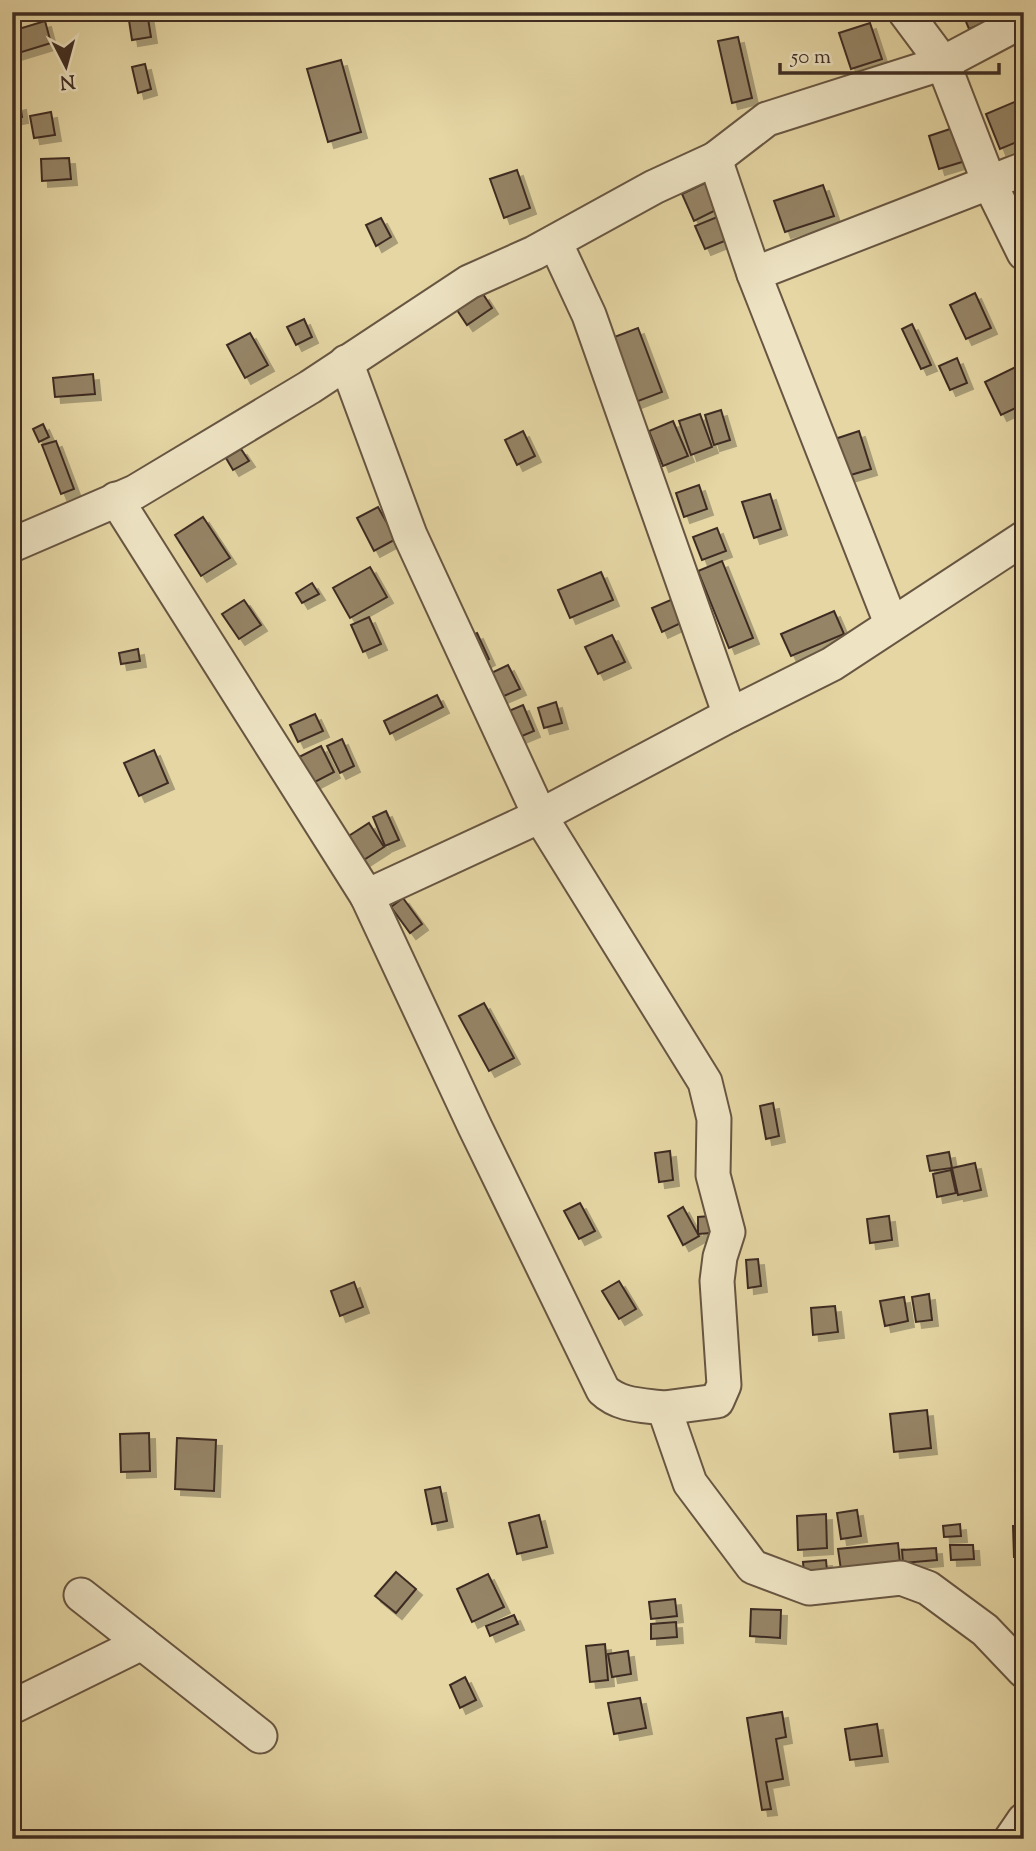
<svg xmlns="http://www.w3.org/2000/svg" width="1036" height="1851" font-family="'Sorts Mill Goudy',serif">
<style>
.building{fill:#958466;stroke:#3e2c22;stroke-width:2;filter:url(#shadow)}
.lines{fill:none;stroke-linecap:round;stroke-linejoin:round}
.minor-casing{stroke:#685642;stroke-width:37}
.minor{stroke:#eee4c4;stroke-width:33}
</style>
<defs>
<filter id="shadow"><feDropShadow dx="6" dy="6" stdDeviation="0" flood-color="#0004"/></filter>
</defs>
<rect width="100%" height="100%" fill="#e5d6a4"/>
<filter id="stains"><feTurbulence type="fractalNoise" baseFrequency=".00286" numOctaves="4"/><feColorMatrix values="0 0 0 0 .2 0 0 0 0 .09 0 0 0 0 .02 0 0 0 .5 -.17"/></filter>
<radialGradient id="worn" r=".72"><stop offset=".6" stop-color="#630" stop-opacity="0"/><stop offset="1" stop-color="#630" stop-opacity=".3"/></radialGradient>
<g class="building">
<path d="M147,12L151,37L132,40L128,14Z"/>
<path d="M962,12H988L991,20L969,29Z"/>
<path d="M45,21L51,43L12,55V31Z"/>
<path d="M870,23L882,59L851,69L839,33Z"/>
<path d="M738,37L752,98L732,103L718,41Z"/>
<path d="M341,60L361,132L328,142L307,69Z"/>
<path d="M145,64L151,89L138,93L132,67Z"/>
<path d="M1024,98V139L1000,149L986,114Z"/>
<path d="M20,104L22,117L12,119V106Z"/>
<path d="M51,112L55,135L34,138L30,116Z"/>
<path d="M962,125L972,159L939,169L929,136Z"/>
<path d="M69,158L71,179L42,181L41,159Z"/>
<path d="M517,170L530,208L504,218L490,179Z"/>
<path d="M707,182L720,208L694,221L682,194Z"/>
<path d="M823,185L834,216L785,232L774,201Z"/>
<path d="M722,215L732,238L705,249L695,226Z"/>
<path d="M381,218L391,237L376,246L366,225Z"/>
<path d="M975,293L991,328L966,339L950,305Z"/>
<path d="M483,294L492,308L467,325L457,310Z"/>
<path d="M304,319L312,337L296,345L287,327Z"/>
<path d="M912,324L931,365L921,369L902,329Z"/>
<path d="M638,328L662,392L633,403L609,339Z"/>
<path d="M250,333L268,365L245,378L227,345Z"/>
<path d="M957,358L967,383L950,390L939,366Z"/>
<path d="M1020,365L1024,372V404L1001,415L985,382Z"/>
<path d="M93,374L95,394L55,397L53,378Z"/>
<path d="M721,410L730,440L714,445L705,415Z"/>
<path d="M700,414L712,447L691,455L679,421Z"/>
<path d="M673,421L688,456L663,466L649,431Z"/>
<path d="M43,424L49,437L39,442L33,429Z"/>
<path d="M523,431L535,456L517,465L505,440Z"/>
<path d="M859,431L871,469L844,477L832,440Z"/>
<path d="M56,441L74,489L61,494L42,445Z"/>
<path d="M241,449L249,461L233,470L226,458Z"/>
<path d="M699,485L707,509L684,517L676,493Z"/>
<path d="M770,494L781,529L754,538L742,502Z"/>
<path d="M378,507L396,539L374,551L357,518Z"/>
<path d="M203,517L230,558L201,576L175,535Z"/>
<path d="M717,528L726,551L702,560L693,537Z"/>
<path d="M722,561L753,638L729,648L698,571Z"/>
<path d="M370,567L387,597L350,618L333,588Z"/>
<path d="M601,572L613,600L570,618L558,590Z"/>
<path d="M312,583L319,594L302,603L296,593Z"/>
<path d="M673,599L683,622L662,632L652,608Z"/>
<path d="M244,600L261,625L239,639L222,614Z"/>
<path d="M834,611L844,634L791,656L781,634Z"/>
<path d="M369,617L381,644L363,652L351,625Z"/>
<path d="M477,633L489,659L480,664L468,637Z"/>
<path d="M612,635L625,662L598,674L585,647Z"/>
<path d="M138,649L140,661L121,664L119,653Z"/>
<path d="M508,665L520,689L497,699L485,676Z"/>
<path d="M437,695L443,707L390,734L384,721Z"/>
<path d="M556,702L562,723L544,728L538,708Z"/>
<path d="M523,705L534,731L515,739L504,713Z"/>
<path d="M315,714L323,731L298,742L290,725Z"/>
<path d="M342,739L354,766L340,773L327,746Z"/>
<path d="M321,746L334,772L313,783L299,757Z"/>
<path d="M154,750L168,783L139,796L124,763Z"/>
<path d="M386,811L399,840L385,846L373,817Z"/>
<path d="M369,823L384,847L359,863L344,839Z"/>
<path d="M403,898L422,924L410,933L391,907Z"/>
<path d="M484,1003L514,1058L489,1071L459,1016Z"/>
<path d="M773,1103L779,1136L766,1139L760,1106Z"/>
<path d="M670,1151L673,1180L659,1182L655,1153Z"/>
<path d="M949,1152L952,1168L930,1171L927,1156Z"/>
<path d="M975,1163L981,1190L958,1195L952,1168Z"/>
<path d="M951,1170L956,1193L937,1197L933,1174Z"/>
<path d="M580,1203L595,1231L579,1239L564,1211Z"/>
<path d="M683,1207L699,1236L683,1245L668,1216Z"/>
<path d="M710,1216L711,1233L698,1234V1217Z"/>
<path d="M889,1216L892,1240L870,1243L867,1219Z"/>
<path d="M758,1259L761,1286L748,1288L746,1260Z"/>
<path d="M619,1281L636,1309L619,1319L602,1291Z"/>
<path d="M354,1282L363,1307L340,1316L331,1291Z"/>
<path d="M929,1294L932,1320L916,1322L912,1297Z"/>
<path d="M904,1297L908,1321L885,1326L880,1301Z"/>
<path d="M835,1306L838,1332L813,1335L811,1308Z"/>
<path d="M927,1410L931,1448L894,1452L890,1414Z"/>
<path d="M149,1433L150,1471L121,1472L120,1434Z"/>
<path d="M1016,1435H1024V1475H1018Z"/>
<path d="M177,1438L216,1440L214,1491L175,1489Z"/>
<path d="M440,1487L447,1521L432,1524L425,1490Z"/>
<rect x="1015" y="1489" width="9" height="32"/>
<path d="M857,1510L861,1536L841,1539L837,1513Z"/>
<path d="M826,1514L827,1548L798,1550L797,1516Z"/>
<path d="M539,1515L547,1547L517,1554L509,1523Z"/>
<path d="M960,1524L961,1536L944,1537L943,1526Z"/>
<path d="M1013,1526H1024V1556L1014,1557Z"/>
<path d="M898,1543L900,1563L841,1570L838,1549Z"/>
<path d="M950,1545H973L974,1559L951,1560Z"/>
<path d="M936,1548L937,1560L903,1563L902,1550Z"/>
<path d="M826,1560L827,1571L804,1573L803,1562Z"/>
<path d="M396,1572L416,1589L396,1613L375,1596Z"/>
<path d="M488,1574L504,1607L472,1622L457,1589Z"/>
<path d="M675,1599L677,1616L651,1619L649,1602Z"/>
<path d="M751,1609L781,1610L780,1638L750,1636Z"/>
<path d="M514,1615L518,1624L490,1636L486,1626Z"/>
<path d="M676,1622L677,1637L651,1639V1624Z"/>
<path d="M605,1644L608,1680L590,1682L586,1646Z"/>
<path d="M628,1651L631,1674L612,1677L608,1654Z"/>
<path d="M465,1677L476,1700L460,1708L450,1685Z"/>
<path d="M640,1698L646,1728L614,1734L608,1703Z"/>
<path d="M782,1712L786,1737L776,1739L783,1779L766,1782L771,1809L762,1810L747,1718Z"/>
<path d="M877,1724L882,1756L850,1760L845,1729Z"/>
</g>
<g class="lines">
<defs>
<g id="minor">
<path d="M905,12L943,63L989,182L1024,253"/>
<path d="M715,159L754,274L1024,169"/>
<path d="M555,242L589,315L730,715"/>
<path d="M754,274L891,623"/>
<path d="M346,362L410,535L540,816L705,1082L714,1119L713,1175L728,1232L720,1257L717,1281L724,1385L717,1401L664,1408"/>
<path d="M116,499L367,896L540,816L730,715L832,664L1024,538"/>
<path d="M12,545L135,492L310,387L469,282L534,253L654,187L715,159L767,119L943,63L1024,20"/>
<path d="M367,896L475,1127L603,1390C620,1406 642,1405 664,1408L690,1483L753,1567L809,1588L901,1578L928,1588L985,1630L1024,1671"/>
<path d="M81,1595L260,1736"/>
<path d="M12,1707L142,1643"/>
<path d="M1011,1839L1024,1820"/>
</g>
</defs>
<use href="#minor" class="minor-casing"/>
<use href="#minor" class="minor"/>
</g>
<rect width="1036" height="1851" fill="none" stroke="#e5d6a4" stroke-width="42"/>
<rect x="14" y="14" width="1008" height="1823" fill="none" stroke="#3e2c22" stroke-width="3.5"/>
<rect x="21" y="21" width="994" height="1809" fill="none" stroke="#3e2c22" stroke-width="2"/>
<g transform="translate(66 66) rotate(174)" stroke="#eee4c4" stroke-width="5" paint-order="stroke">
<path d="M0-5L12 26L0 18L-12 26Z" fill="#3e2c22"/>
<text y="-10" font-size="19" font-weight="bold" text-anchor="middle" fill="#3e2c22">N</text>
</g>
<path d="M780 63v10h219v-10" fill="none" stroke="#3e2c22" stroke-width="3.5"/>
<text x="791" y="63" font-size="21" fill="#3e2c22" stroke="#eee4c4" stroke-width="5" paint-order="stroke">50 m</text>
<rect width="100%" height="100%" filter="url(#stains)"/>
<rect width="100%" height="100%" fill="url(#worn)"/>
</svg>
